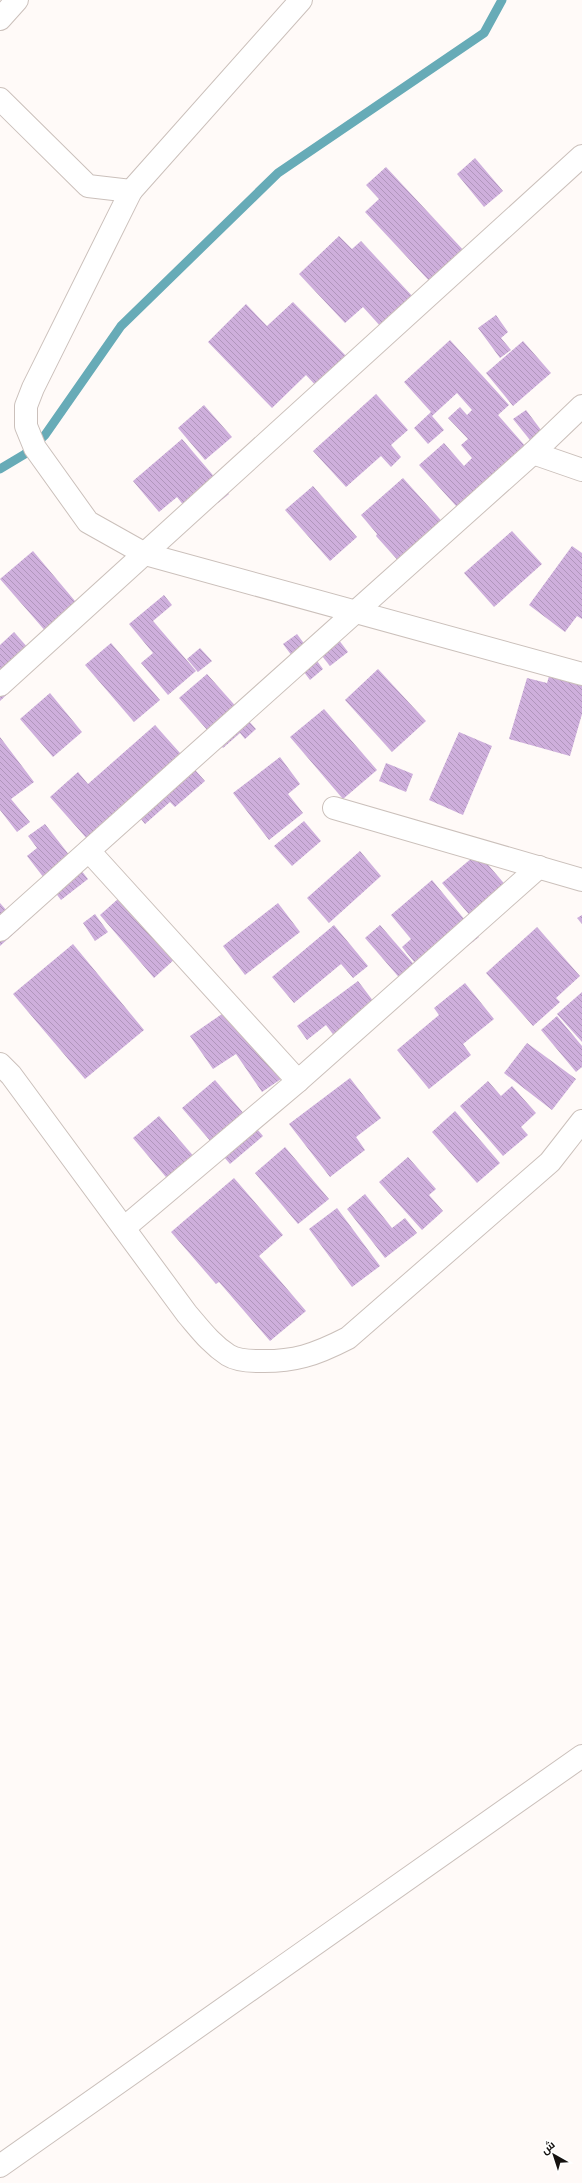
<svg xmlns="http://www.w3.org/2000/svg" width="582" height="2183" font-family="'Nunito Sans',Cairo,sans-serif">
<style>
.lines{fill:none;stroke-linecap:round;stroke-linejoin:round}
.stream{stroke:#67abb7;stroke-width:9}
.building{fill:url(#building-back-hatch)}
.minor-casing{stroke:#cbc0bb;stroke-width:24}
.minor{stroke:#fff;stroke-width:22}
</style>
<defs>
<pattern id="building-back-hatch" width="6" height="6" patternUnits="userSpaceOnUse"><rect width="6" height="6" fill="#ceafdc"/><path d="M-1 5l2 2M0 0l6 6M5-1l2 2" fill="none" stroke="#b096bc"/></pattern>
</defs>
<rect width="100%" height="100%" fill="#fffaf8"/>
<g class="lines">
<path class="stream" d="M0,469L25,454L45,435L121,326L278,173L484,33L502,0"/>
</g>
<g class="building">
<path d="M475,158L503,191L484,207L457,174Z"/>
<path d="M386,167L466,253L433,285L365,212L379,199L366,185Z"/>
<path d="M339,236L352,249L361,241L414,298L382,328L363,307L345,323L299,274Z"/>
<path d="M293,302L349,359L319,389L306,375L272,408L208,342L246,304L267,326Z"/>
<path d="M496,315L508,332L501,338L511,350L500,358L478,328Z"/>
<path d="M450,340L509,405L498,415L534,456L466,517L419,465L444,443L464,466L472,458L461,445L468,439L448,418L460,407L467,415L472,410L457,393L432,416L444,430L428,444L414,428L431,412L404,382Z"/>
<path d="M523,341L551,373L513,406L486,373Z"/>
<path d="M376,394L408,430L391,445L401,457L391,467L381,456L346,487L313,451Z"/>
<path d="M204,405L232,437L205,460L178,428Z"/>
<path d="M526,410L541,430L530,440L513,419Z"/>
<path d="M182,439L229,494L218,503L210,493L188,511L177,497L159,512L133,481Z"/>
<path d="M403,478L455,536L411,575L376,536L377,534L361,515Z"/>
<path d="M313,486L357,537L330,561L285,510Z"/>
<path d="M512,531L542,564L494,607L464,573Z"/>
<path d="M572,546L582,553V619L577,616L565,632L529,605Z"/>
<path d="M33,551L80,607L48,634L0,579Z"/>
<path d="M164,595L172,605L153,621L196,671L168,695L141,663L153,653L129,624Z"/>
<path d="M332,631L348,652L330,666L314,646Z"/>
<path d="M14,632L36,657L14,677L19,683L0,701V645Z"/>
<path d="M297,634L323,669L310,680L283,644Z"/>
<path d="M111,643L160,700L134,722L85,665Z"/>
<path d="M200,648L212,661L198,672L187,659Z"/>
<path d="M378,669L426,721L392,752L345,700Z"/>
<path d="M550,673L582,682V714L570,756L509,739L527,678L547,683Z"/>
<path d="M207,674L256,729L245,739L240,733L223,748L179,698Z"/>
<path d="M50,693L82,732L53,757L20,719Z"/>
<path d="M324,709L377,770L343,799L290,737Z"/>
<path d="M155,725L205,781L175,807L170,802L145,824L136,813L96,849L50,797L78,772L88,784Z"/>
<path d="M459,732L492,746L463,815L429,800Z"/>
<path d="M0,737L34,782L11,799L30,822L17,832L0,810Z"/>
<path d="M280,757L300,784L288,794L303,813L269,840L233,793Z"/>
<path d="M386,763L413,774L406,792L379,781Z"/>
<path d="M304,821L321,841L292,866L274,846Z"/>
<path d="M45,824L88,879L61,900L27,856L37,848L28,836Z"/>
<path d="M360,851L381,876L329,923L307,898Z"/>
<path d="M478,853L508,888L473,919L442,883Z"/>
<path d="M432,880L479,937L427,978L402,947L411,939L391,915Z"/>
<path d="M118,899L135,919L144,911L188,947L154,978L100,915Z"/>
<path d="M0,903L21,927L0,946Z"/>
<path d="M278,903L300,932L245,975L223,946Z"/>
<path d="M95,914L108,932L95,941L83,923Z"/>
<path d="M582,915V924L577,918Z"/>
<path d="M334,925L368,966L353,978L341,964L294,1003L272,977Z"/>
<path d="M380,925L418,969L403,982L365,938Z"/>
<path d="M537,927L580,976L556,998L560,1002L533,1026L486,973Z"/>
<path d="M73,944L144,1030L85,1079L13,994Z"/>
<path d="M358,981L383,1014L341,1045L326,1025L307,1040L297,1026Z"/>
<path d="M465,983L494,1019L463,1044L471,1055L429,1089L397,1050L439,1015L434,1008Z"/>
<path d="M582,992V1042L557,1014Z"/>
<path d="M235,1005L284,1077L262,1092L236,1054L213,1069L190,1036Z"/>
<path d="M557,1016L582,1046V1067L576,1072L541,1030Z"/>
<path d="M527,1043L576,1079L552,1110L504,1073Z"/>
<path d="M350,1078L381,1118L356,1137L365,1150L330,1177L289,1124Z"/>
<path d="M215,1080L263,1136L230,1164L182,1108Z"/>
<path d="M488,1081L501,1096L512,1086L536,1113L521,1127L528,1135L503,1156L460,1106Z"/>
<path d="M455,1111L500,1163L477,1183L432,1132Z"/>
<path d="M159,1116L202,1166L176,1189L133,1138Z"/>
<path d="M285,1147L329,1199L298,1224L255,1173Z"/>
<path d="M408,1157L436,1189L429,1195L443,1211L422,1230L379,1182Z"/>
<path d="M234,1178L283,1235L259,1256L306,1311L270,1341L219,1282L216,1284L171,1232Z"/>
<path d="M365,1194L392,1228L405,1218L417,1233L385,1258L347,1209Z"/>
<path d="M337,1208L380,1266L352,1287L309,1229Z"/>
</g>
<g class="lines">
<defs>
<g id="minor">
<path d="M0,19L17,0"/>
<path d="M0,99L88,186L131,191L301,0"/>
<path d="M131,191L33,388L26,406V426L35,448L88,522L145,554L582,674"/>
<path d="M533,453L582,470"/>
<path d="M0,685L582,156"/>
<path d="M334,808L582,880"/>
<path d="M89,851L298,1081"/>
<path d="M0,930L533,453L582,406"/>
<path d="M0,1064L11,1075L187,1314C200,1329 211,1344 228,1355C236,1360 249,1361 258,1361C294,1362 315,1355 348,1338L550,1162L582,1121"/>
<path d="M124,1228L298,1081L539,867"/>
<path d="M0,2166L582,1756"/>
</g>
</defs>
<use href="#minor" class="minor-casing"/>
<use href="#minor" class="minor"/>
</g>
<g transform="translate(554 2155) rotate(321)" stroke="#ffffff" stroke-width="3" paint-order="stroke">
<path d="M0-3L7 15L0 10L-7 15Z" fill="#15110f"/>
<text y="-6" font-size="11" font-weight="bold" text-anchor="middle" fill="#15110f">ش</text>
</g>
</svg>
